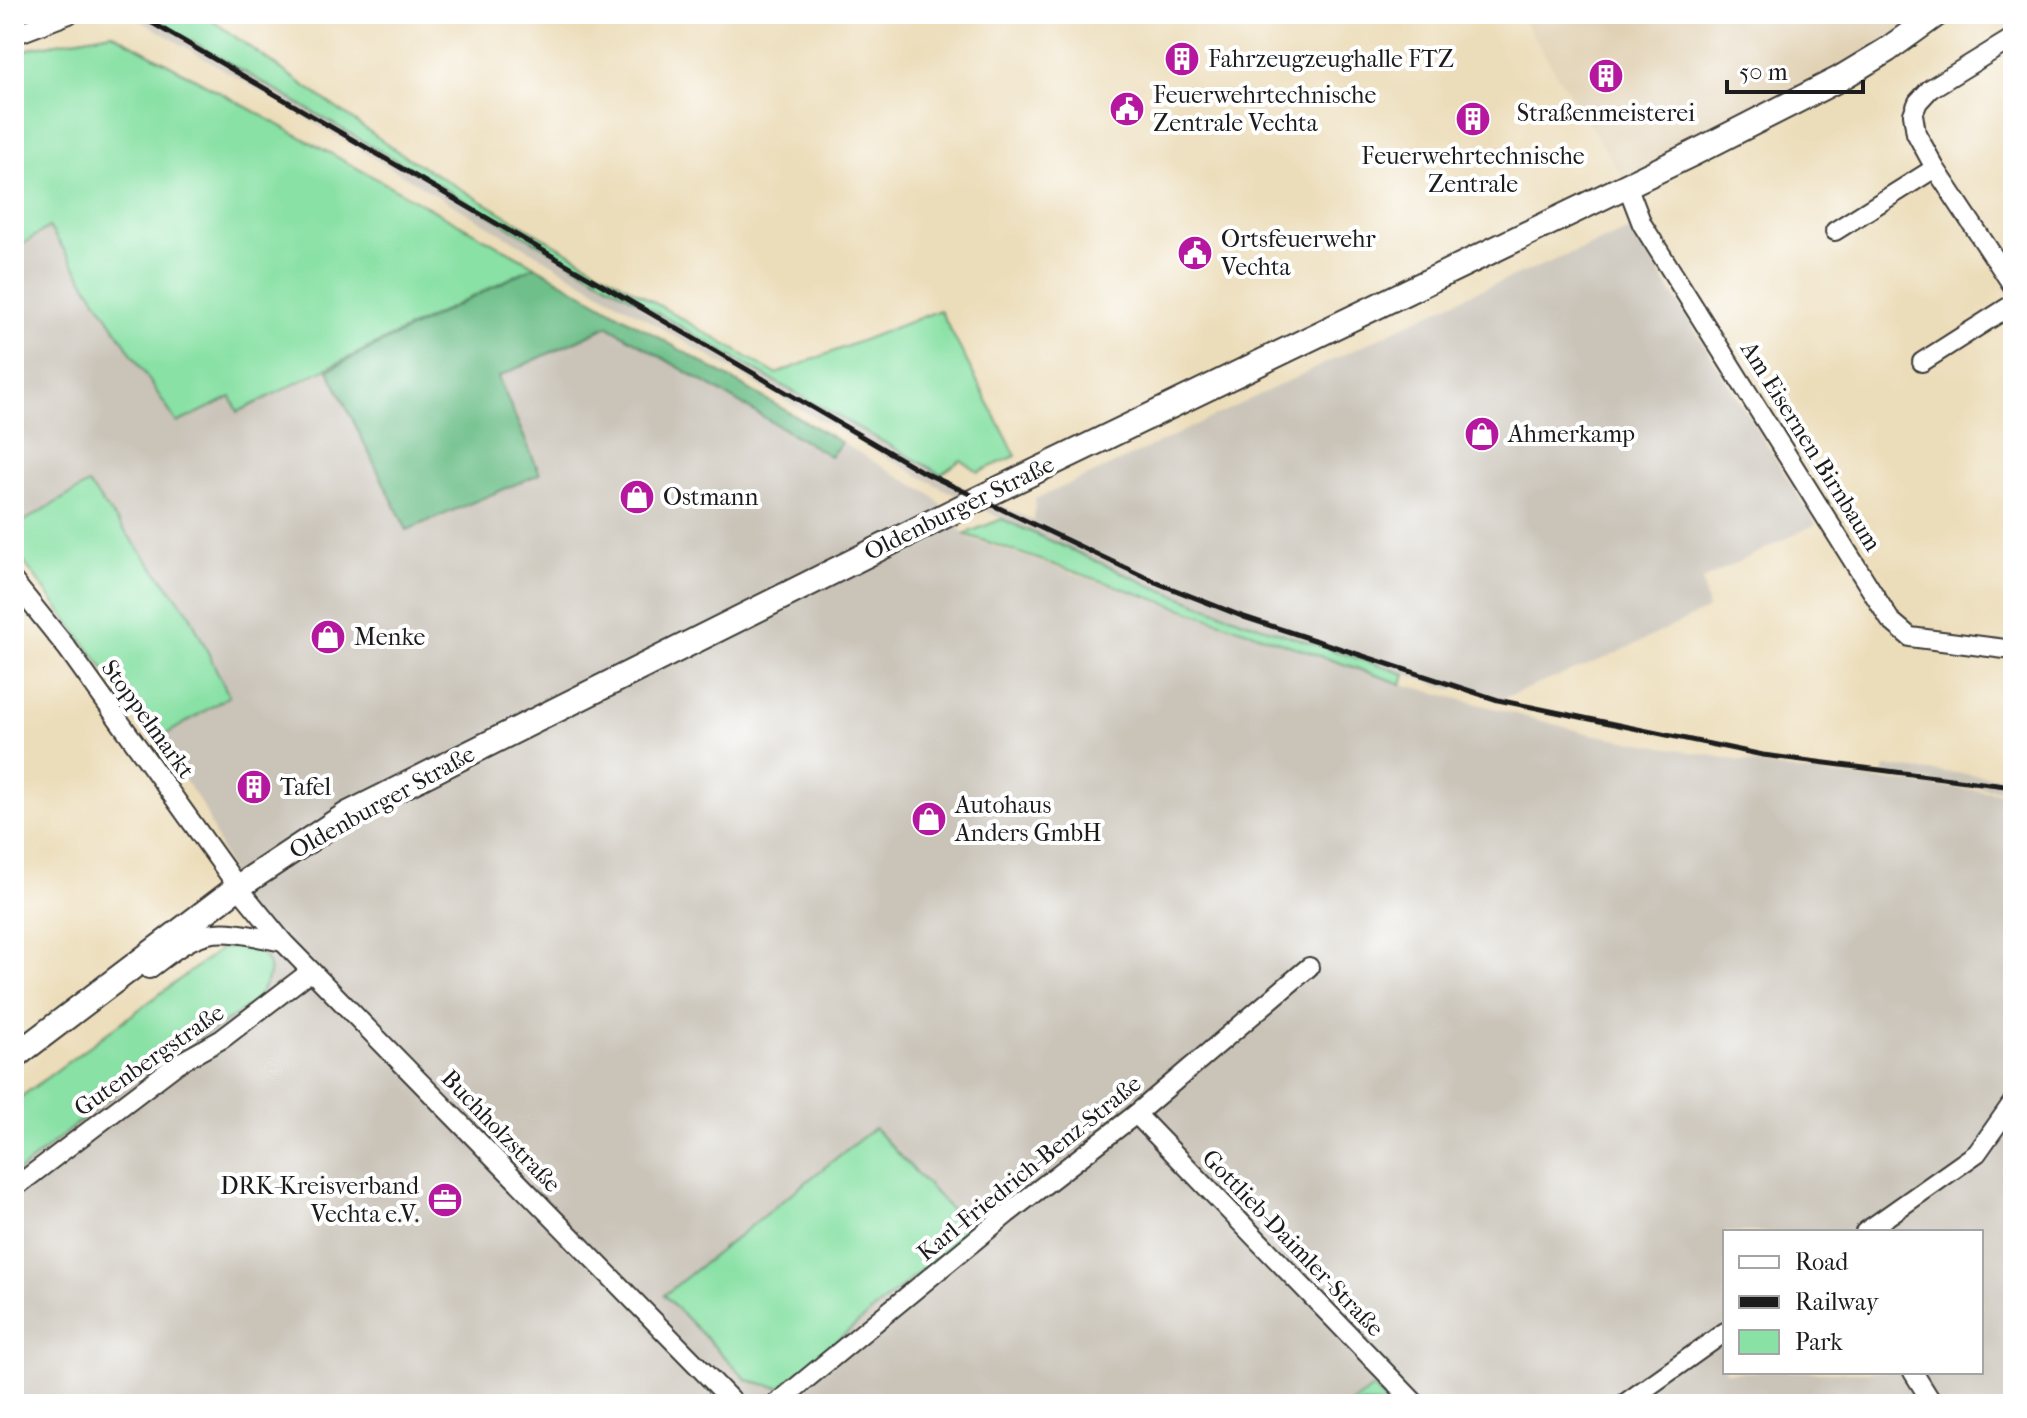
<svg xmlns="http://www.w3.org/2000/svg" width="2027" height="1418" font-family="'IM FELL French Canon',serif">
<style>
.built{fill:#e1d1b4}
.industrial{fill:#c9c3b8;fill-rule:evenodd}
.green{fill:#89e1a5;stroke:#527e60;stroke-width:2}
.forest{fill:#6ebf8a;stroke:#456e53;stroke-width:2}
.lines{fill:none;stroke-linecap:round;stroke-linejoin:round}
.minor-casing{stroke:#3b3934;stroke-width:22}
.major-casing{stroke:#3b3934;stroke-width:28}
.minor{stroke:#fff;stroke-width:18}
.major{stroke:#fff;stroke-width:24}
.rail{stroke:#1c1c1c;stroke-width:5}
.labels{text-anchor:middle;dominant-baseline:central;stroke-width:8;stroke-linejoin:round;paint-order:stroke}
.poi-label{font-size:24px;fill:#1c1c1c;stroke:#fff;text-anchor:start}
.street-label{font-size:24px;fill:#1c1c1c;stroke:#fff}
</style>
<rect width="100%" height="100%" fill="#fff"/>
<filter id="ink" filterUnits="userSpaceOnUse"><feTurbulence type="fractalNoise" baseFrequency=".0125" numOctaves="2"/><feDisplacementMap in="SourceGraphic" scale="16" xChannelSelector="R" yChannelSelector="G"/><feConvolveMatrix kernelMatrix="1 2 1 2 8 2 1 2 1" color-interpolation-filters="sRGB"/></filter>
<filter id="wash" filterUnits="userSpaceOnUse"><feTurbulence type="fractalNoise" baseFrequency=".006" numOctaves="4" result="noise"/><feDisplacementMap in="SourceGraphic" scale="32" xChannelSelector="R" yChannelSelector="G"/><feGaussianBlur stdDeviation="1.8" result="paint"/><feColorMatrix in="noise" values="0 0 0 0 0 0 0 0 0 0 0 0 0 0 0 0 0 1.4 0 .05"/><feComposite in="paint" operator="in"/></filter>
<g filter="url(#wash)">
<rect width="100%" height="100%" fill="#ecddba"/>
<path class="built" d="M1519,14H1937L1627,185Z"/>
<g class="industrial">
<path d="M130,14H145L767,377L970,491L1034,521L1035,499L1106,468L1475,292L1632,229L1816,524L1702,580L1708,609L1613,655L1498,700L1495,696L1456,683L1454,690L1241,620L1152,586L1002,519L934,484L763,388Z"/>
<path d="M49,226L177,422L231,396L239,412L328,370L407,530L498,377L608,326L830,456L842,443L935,497L964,534L971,539L1402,684L1591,734L1804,772L2013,794V1404H1388L1373,1388L1350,1404H14V1175L160,1059L255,1001L269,967L203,806L157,740L229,695L88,484L14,527V250ZM1725,1232H1981V1372H1725Z"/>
<path d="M1885,767L2013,778V791L1883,777Z"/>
</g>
<g class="green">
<path d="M156,14H203L400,153L776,374L940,310L1016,456L978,472L961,460L941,474L767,377L154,19Z"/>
<path d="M112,33L535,266L238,412L231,397L177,423L49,227L14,250V54L35,47Z"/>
<path d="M88,484L189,613L229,696L157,740L14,549V527Z"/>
<path d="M1002,519L1152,586L1241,620L1405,674L1402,684L964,534Z"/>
<path d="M252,946C275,962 274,975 257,997C242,1018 183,1043 159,1060C109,1095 62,1137 14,1175V1102L222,948Z"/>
<path d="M874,1128L970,1230L780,1388L747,1380L664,1295Z"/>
<path d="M1373,1388L1388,1404H1350Z"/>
</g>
<path class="forest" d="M535,266L842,443L830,456L608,326L498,377L540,474L407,530L328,370Z"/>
</g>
<g filter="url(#ink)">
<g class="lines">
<defs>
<g id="minor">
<path d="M14,35L69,14"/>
<path d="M2013,38L1930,89L1918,102L1913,114L1916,133L1935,168L2013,286"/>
<path d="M1627,185L1642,224L1890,620L1910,637L2013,650"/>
<path d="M1835,231L1935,168"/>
<path d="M1922,362L2013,304"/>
<path d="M14,582L67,648L238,887L283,942L735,1404"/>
<path d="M149,969C167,956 186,939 208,934C231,929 260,938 283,942"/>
<path d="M1136,1114L1416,1404"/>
<path d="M14,1188L177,1064L222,1039L311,971"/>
<path d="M1865,1232L1977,1153L2013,1102"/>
<path d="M1913,1372L1933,1404"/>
<path d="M776,1404L1007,1214L1136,1114L1309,967"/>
<path d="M1624,1404L1725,1332"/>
</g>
<path id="major" d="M14,1057L238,887L348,814L978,499L1694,153L1839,79L1887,50L1937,14"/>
</defs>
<use href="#minor" class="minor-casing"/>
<use href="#major" class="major-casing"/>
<use href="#minor" class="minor"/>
<use href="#major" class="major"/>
<path class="rail" d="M137,14L921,471L1155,582L1244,617L1498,700L1763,755L2013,787"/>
</g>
</g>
<defs>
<symbol id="building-disc" viewBox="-11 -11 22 22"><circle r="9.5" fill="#b5179e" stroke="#fff"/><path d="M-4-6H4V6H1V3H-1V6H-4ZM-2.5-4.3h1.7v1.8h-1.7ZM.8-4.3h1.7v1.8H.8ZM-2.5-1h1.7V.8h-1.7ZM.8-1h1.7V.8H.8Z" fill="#fff"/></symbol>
<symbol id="civic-disc" viewBox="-11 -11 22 22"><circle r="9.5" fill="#b5179e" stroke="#fff"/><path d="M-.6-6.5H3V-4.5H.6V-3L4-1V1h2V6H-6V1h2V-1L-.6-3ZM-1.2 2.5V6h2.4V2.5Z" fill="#fff"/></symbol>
<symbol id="shop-disc" viewBox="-11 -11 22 22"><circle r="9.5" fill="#b5179e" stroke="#fff"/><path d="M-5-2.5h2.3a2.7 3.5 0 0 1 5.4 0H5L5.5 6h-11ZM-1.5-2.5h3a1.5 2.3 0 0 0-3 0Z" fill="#fff"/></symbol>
<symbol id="office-disc" viewBox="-11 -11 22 22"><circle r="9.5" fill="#b5179e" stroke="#fff"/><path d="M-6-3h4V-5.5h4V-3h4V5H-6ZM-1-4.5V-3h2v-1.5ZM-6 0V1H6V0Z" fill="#fff"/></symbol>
</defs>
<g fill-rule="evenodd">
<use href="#building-disc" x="1162" y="39" width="40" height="40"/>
<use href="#building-disc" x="1586" y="56" width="40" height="40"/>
<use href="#civic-disc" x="1107" y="89" width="40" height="40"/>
<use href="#building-disc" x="1453" y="99" width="40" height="40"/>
<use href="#civic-disc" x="1175" y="233" width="40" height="40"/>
<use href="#shop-disc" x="1462" y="414" width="40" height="40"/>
<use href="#shop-disc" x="617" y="477" width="40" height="40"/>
<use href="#shop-disc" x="308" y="617" width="40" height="40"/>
<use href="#building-disc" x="234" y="767" width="40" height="40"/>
<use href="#shop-disc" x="909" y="799" width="40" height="40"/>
<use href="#office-disc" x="425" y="1180" width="40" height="40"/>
</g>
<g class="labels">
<g class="poi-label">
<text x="1208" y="59">Fahrzeugzeughalle FTZ</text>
<text x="1153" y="95">Feuerwehrtechnische<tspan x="1153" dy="28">Zentrale Vechta</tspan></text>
<text x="1606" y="113" text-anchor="middle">Straßenmeisterei</text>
<text x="1473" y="156" text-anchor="middle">Feuerwehrtechnische<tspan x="1473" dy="28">Zentrale</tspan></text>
<text x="1221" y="239">Ortsfeuerwehr<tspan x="1221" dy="28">Vechta</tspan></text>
<text x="1508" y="434">Ahmerkamp</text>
<text x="663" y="497">Ostmann</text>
<text x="354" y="637">Menke</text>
<text x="280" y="787">Tafel</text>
<text x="955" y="805">Autohaus<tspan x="955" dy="28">Anders GmbH</tspan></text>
<text x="419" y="1186" text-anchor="end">DRK-Kreisverband<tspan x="419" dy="28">Vechta e.V.</tspan></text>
</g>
<g class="street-label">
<text transform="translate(1811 446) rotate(58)">Am Eisernen Birnbaum</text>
<text transform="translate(959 508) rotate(-26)">Oldenburger Straße</text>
<text transform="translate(148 719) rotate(54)">Stoppelmarkt</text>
<text transform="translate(382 802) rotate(-29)">Oldenburger Straße</text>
<text transform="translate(149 1060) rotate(-35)">Gutenbergstraße</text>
<text transform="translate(501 1131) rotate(46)">Buchholzstraße</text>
<text transform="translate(1029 1168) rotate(-39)">Karl-Friedrich-Benz-Straße</text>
<text transform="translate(1293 1243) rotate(46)">Gottlieb-Daimler-Straße</text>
</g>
</g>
<rect width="2027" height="1418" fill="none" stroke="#fff" stroke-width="48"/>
<rect x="1723" y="1230" width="260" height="144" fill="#ffffff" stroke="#a4a4a4" stroke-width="2"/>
<rect x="1739" y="1256" width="40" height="12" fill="#ffffff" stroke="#a4a4a4" stroke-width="2"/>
<text x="1795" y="1270" font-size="24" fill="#1c1c1c">Road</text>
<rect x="1739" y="1296" width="40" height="12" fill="#1c1c1c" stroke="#a4a4a4" stroke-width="2"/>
<text x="1795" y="1310" font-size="24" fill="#1c1c1c">Railway</text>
<rect x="1739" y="1330" width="40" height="24" fill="#89e1a5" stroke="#a4a4a4" stroke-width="2"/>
<text x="1795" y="1350" font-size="24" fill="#1c1c1c">Park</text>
<path d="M1727 80v12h136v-12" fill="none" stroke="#1c1c1c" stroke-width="4"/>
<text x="1739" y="80" font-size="24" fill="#1c1c1c" stroke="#ffffff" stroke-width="6" paint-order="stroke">50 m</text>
</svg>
